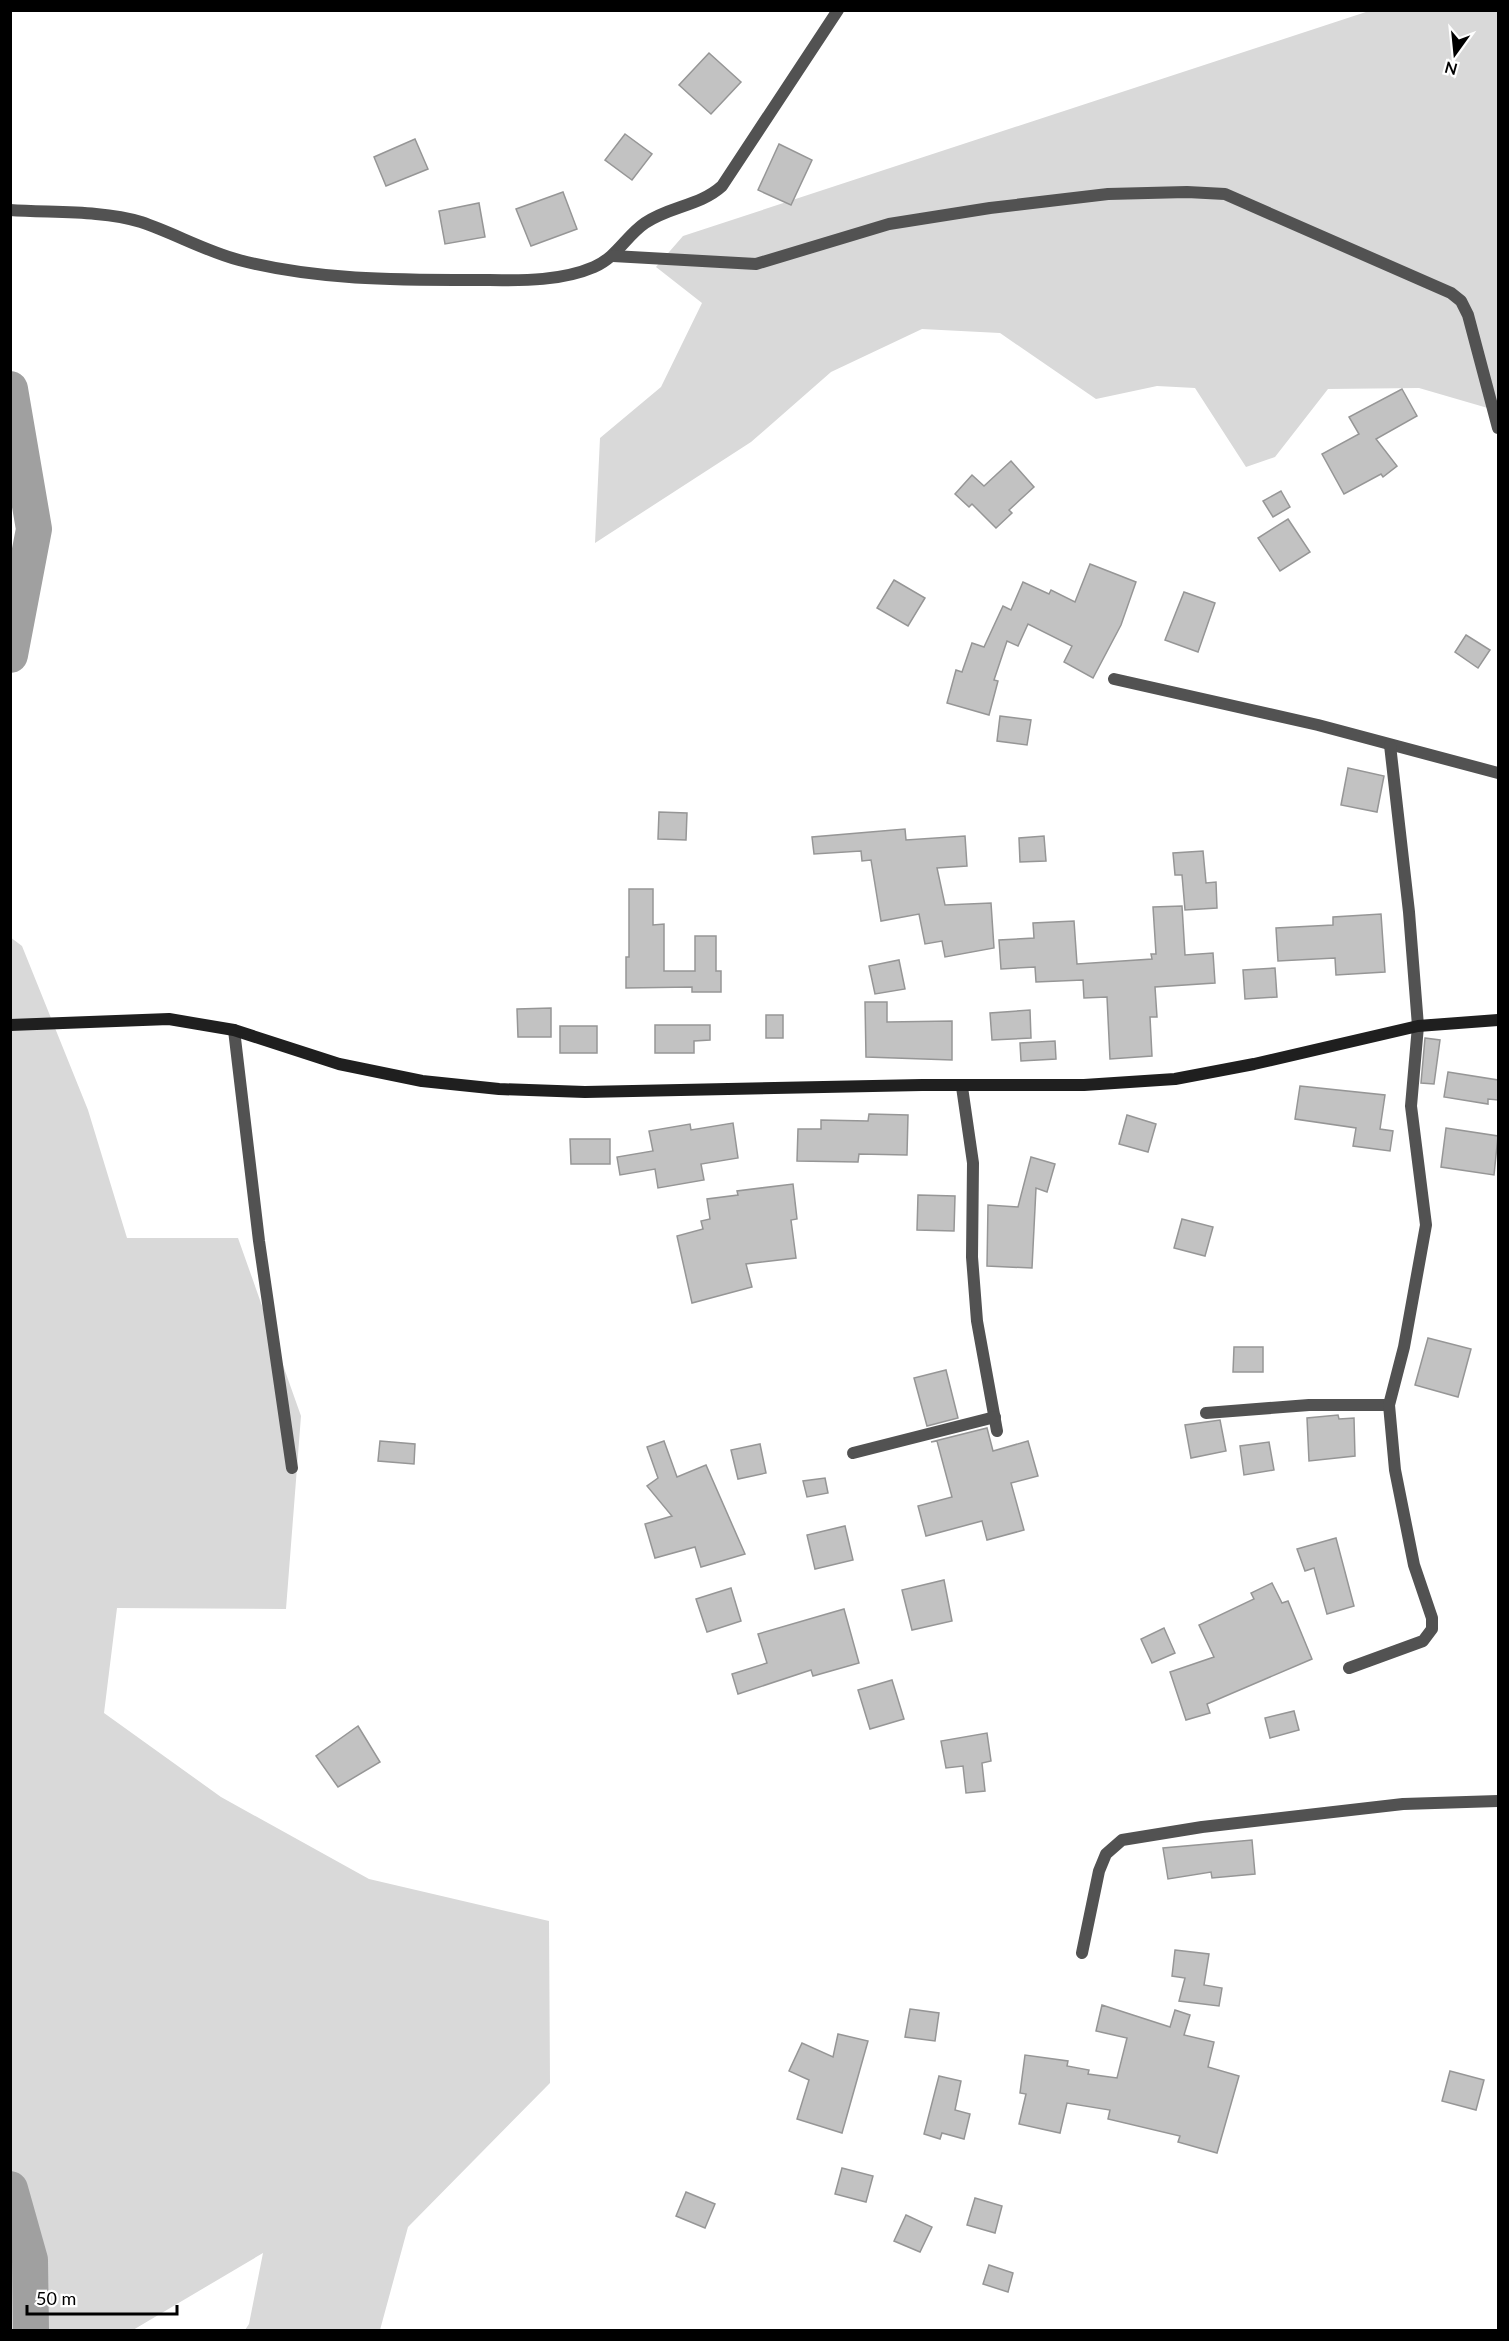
<svg xmlns="http://www.w3.org/2000/svg" width="1509" height="2341" font-family="Lato,sans-serif">
<style>
.green{fill:#d9d9d9}
.lines{fill:none;stroke-linecap:round;stroke-linejoin:round}
.river{stroke:#a0a0a0;stroke-width:36}
.building{fill:#c2c2c2;stroke:#969696;stroke-width:1.5}
.street{stroke:#525252;stroke-width:12}
.secondary{stroke:#1f1f1f;stroke-width:12}
</style>
<rect width="100%" height="100%" fill="#fff"/>
<g class="green">
<path d="M1369,11H1498V411L1419,388L1328,389L1275,457L1246,467L1195,388L1157,386L1096,399L1000,333L922,329L831,372L751,442L595,543L600,438L661,387L702,303L656,267L683,236Z"/>
<path d="M10,937L22,946L88,1110L127,1238H238L301,1416L286,1609L117,1608L104,1713L221,1797L369,1879L549,1921L550,2083L408,2227L380,2330H245L249,2324L263,2253L133,2330H11Z"/>
</g>
<g class="lines">
<g class="river">
<path d="M10,389L34,529L10,655"/>
<path d="M10,2189L30,2260L31,2330"/>
</g>
</g>
<g class="building">
<path d="M709,53L741,82L711,114L679,85Z"/>
<path d="M625,134L652,154L632,180L605,160Z"/>
<path d="M415,139L428,169L386,186L374,157Z"/>
<path d="M779,144L812,160L791,205L758,190Z"/>
<path d="M563,192L577,229L531,246L516,209Z"/>
<path d="M479,203L485,237L445,244L439,211Z"/>
<path d="M1402,389L1417,416L1376,439L1397,466L1383,477L1381,474L1344,494L1322,454L1359,434L1349,417Z"/>
<path d="M1011,461L1034,487L1009,510L1012,513L996,528L972,504L969,507L955,494L972,475L984,486Z"/>
<path d="M1281,491L1290,507L1273,517L1263,501Z"/>
<path d="M1288,519L1310,552L1280,571L1258,538Z"/>
<path d="M1090,564L1136,582L1121,625L1093,678L1064,662L1072,646L1028,624L1018,646L1007,641L994,680L998,681L989,715L947,703L956,670L962,672L972,643L984,647L1003,606L1011,610L1023,582L1049,594L1051,590L1075,602Z"/>
<path d="M894,580L925,598L908,626L877,608Z"/>
<path d="M1184,592L1215,603L1198,652L1165,640Z"/>
<path d="M1466,635L1490,650L1478,668L1455,652Z"/>
<path d="M1000,716L1031,720L1027,745L997,741Z"/>
<path d="M1348,768L1384,776L1377,812L1341,805Z"/>
<path d="M659,812L687,813L686,840L658,839Z"/>
<path d="M905,829L906,840L965,836L967,866L937,868L945,905L991,903L994,948L945,957L942,941L925,944L919,914L881,921L871,860L862,861L861,851L814,854L812,837Z"/>
<path d="M1044,836L1046,861L1020,862L1019,838Z"/>
<path d="M1203,851L1206,883L1216,882L1217,908L1185,910L1182,875H1175L1173,853Z"/>
<path d="M629,889H653V925L664,924V971H695V936H716V971H721V992H692V987L626,988V957H629Z"/>
<path d="M1182,906L1185,955L1213,953L1215,983L1155,987L1157,1017H1150L1152,1056L1110,1059L1107,997L1084,998L1083,980L1036,982L1035,967L1001,969L999,940L1034,938L1033,923L1074,921L1077,964L1152,959L1151,954H1156L1153,907Z"/>
<path d="M1381,914L1385,972L1336,975L1335,958L1278,961L1276,928L1333,925V917Z"/>
<path d="M899,960L905,989L875,994L869,966Z"/>
<path d="M1275,968L1277,997L1245,999L1243,970Z"/>
<path d="M865,1002H887V1022L952,1021V1060L866,1057Z"/>
<path d="M551,1008V1037H518L517,1009Z"/>
<path d="M1030,1010L1031,1038L992,1040L990,1013Z"/>
<rect x="766" y="1015" width="17" height="23"/>
<path d="M655,1025H710V1040L694,1041V1053H655Z"/>
<rect x="560" y="1026" width="37" height="27"/>
<path d="M1425,1038L1440,1040L1434,1084L1421,1083Z"/>
<path d="M1055,1041L1056,1059L1021,1061L1020,1043Z"/>
<path d="M1448,1072L1498,1080V1100L1488,1099V1104L1444,1097Z"/>
<path d="M1300,1086L1385,1095L1380,1129L1393,1131L1390,1151L1353,1146L1356,1128L1295,1119Z"/>
<path d="M869,1114L908,1115L907,1155L859,1154L858,1162L797,1161L798,1129H821V1120L868,1121Z"/>
<path d="M1127,1115L1156,1124L1148,1152L1119,1144Z"/>
<path d="M733,1123L738,1158L701,1164L704,1180L658,1188L655,1169L620,1175L617,1157L653,1151L649,1131L690,1124L691,1130Z"/>
<path d="M1446,1128L1498,1136L1494,1175L1441,1167Z"/>
<path d="M570,1139H610V1164H571Z"/>
<path d="M1031,1157L1055,1164L1047,1192L1036,1188L1032,1268L987,1266L988,1205L1018,1207Z"/>
<path d="M793,1184L797,1219L791,1220L796,1258L746,1264L752,1287L692,1303L677,1236L703,1229L701,1221L710,1219L707,1199L738,1195L737,1191Z"/>
<path d="M918,1195L955,1196L954,1231L917,1230Z"/>
<path d="M1182,1219L1213,1227L1205,1256L1174,1248Z"/>
<path d="M1428,1338L1471,1349L1458,1397L1415,1385Z"/>
<path d="M1234,1347H1263V1372H1233Z"/>
<path d="M946,1370L958,1418L927,1426L914,1378Z"/>
<path d="M1338,1415L1339,1419L1354,1418L1355,1456L1309,1461L1307,1418Z"/>
<path d="M1220,1420L1226,1451L1191,1458L1185,1425Z"/>
<path d="M987,1428L993,1451L1028,1441L1038,1476L1011,1483L1024,1530L987,1540L982,1521L926,1536L918,1506L952,1497L937,1441L931,1442Z"/>
<path d="M380,1441L415,1444L414,1464L378,1461Z"/>
<path d="M664,1441L677,1477L706,1465L745,1554L701,1567L695,1547L655,1558L645,1524L672,1516L647,1486L658,1478L647,1447Z"/>
<path d="M1269,1442L1274,1470L1244,1475L1240,1446Z"/>
<path d="M760,1444L766,1473L738,1479L731,1450Z"/>
<path d="M825,1478L828,1493L807,1497L803,1481Z"/>
<path d="M845,1526L853,1560L815,1569L807,1535Z"/>
<path d="M1336,1538L1354,1606L1327,1614L1314,1568L1305,1571L1297,1549Z"/>
<path d="M944,1580L952,1621L912,1630L902,1590Z"/>
<path d="M1272,1583L1282,1603L1288,1601L1312,1659L1207,1704L1210,1713L1186,1720L1170,1672L1214,1657L1199,1625L1254,1599L1251,1593Z"/>
<path d="M731,1588L741,1621L707,1632L696,1599Z"/>
<path d="M844,1609L859,1663L813,1676L811,1670L738,1694L732,1674L767,1663L758,1634Z"/>
<path d="M1164,1628L1175,1653L1152,1663L1141,1639Z"/>
<path d="M892,1680L904,1719L870,1729L858,1690Z"/>
<path d="M1294,1711L1299,1730L1270,1738L1265,1718Z"/>
<path d="M358,1726L380,1762L338,1787L316,1756Z"/>
<path d="M987,1733L991,1761L982,1763L985,1791L966,1793L963,1766L946,1768L941,1741Z"/>
<path d="M1252,1840L1255,1874L1212,1878L1211,1872L1168,1879L1163,1848Z"/>
<path d="M1175,1950L1209,1954L1204,1985L1222,1988L1219,2006L1179,2001L1185,1978L1172,1976Z"/>
<path d="M1102,2005L1170,2027L1175,2010L1190,2015L1184,2035L1214,2042L1208,2067L1239,2076L1217,2153L1178,2142L1180,2136L1108,2119L1110,2110L1067,2103L1060,2133L1019,2124L1026,2094L1020,2093L1025,2055L1068,2061L1067,2066L1089,2070L1088,2074L1117,2078L1127,2038L1096,2031Z"/>
<path d="M910,2009L939,2013L935,2041L905,2037Z"/>
<path d="M838,2034L868,2041L842,2133L797,2119L809,2080L789,2071L802,2043L833,2057Z"/>
<path d="M1450,2071L1484,2080L1476,2110L1442,2101Z"/>
<path d="M939,2076L961,2081L955,2110L970,2114L964,2139L942,2133L940,2139L924,2134Z"/>
<path d="M842,2168L873,2176L866,2202L835,2194Z"/>
<path d="M686,2192L715,2204L705,2228L676,2216Z"/>
<path d="M975,2198L1002,2206L995,2233L967,2225Z"/>
<path d="M906,2215L932,2227L920,2252L894,2241Z"/>
<path d="M989,2265L1013,2273L1008,2292L983,2284Z"/>
</g>
<g class="lines">
<g class="street">
<path d="M10,210C51,213 102,210 141,222C174,233 205,251 239,260C315,280 395,280 473,280C513,280 557,283 594,267C617,257 626,236 645,223C670,206 700,206 722,186L838,10"/>
<path d="M613,256L756,264L889,224L990,208L1108,194L1187,192L1225,194L1451,293L1461,301L1468,315L1498,428"/>
<path d="M1114,679L1318,725L1498,773"/>
<path d="M234,1030L259,1241L292,1468"/>
<path d="M962,1087L973,1163L972,1257L977,1321L997,1431"/>
<path d="M1206,1413L1309,1405H1389"/>
<path d="M853,1453L995,1417"/>
<path d="M1349,1668L1423,1641L1432,1629V1618L1414,1565L1395,1470L1389,1405L1404,1347L1426,1225L1411,1106L1418,1026L1409,912L1390,745"/>
<path d="M1082,1953L1099,1871L1106,1854L1122,1840L1202,1827L1403,1804L1498,1801"/>
</g>
<path class="secondary" d="M10,1025L169,1019L234,1030L339,1064L422,1081L499,1089L585,1092L922,1085H1084L1175,1079L1254,1064L1418,1026L1498,1020"/>
</g>
<rect width="1509" height="2341" fill="none" stroke="#000000" stroke-width="24"/>
<g transform="translate(1455 54) rotate(195)" stroke="#ffffff" stroke-width="4.5" paint-order="stroke">
<path d="M0-4.5L10 22L0 15L-10 22Z" fill="#000000"/>
<text y="-9" font-size="16" font-weight="bold" text-anchor="middle" fill="#000000">N</text>
</g>
<path d="M27 2305v9h150v-9" fill="none" stroke="#000000" stroke-width="3"/>
<text x="36" y="2305" font-size="18" fill="#000000" stroke="#ffffff" stroke-width="4.5" paint-order="stroke">50 m</text>
</svg>
